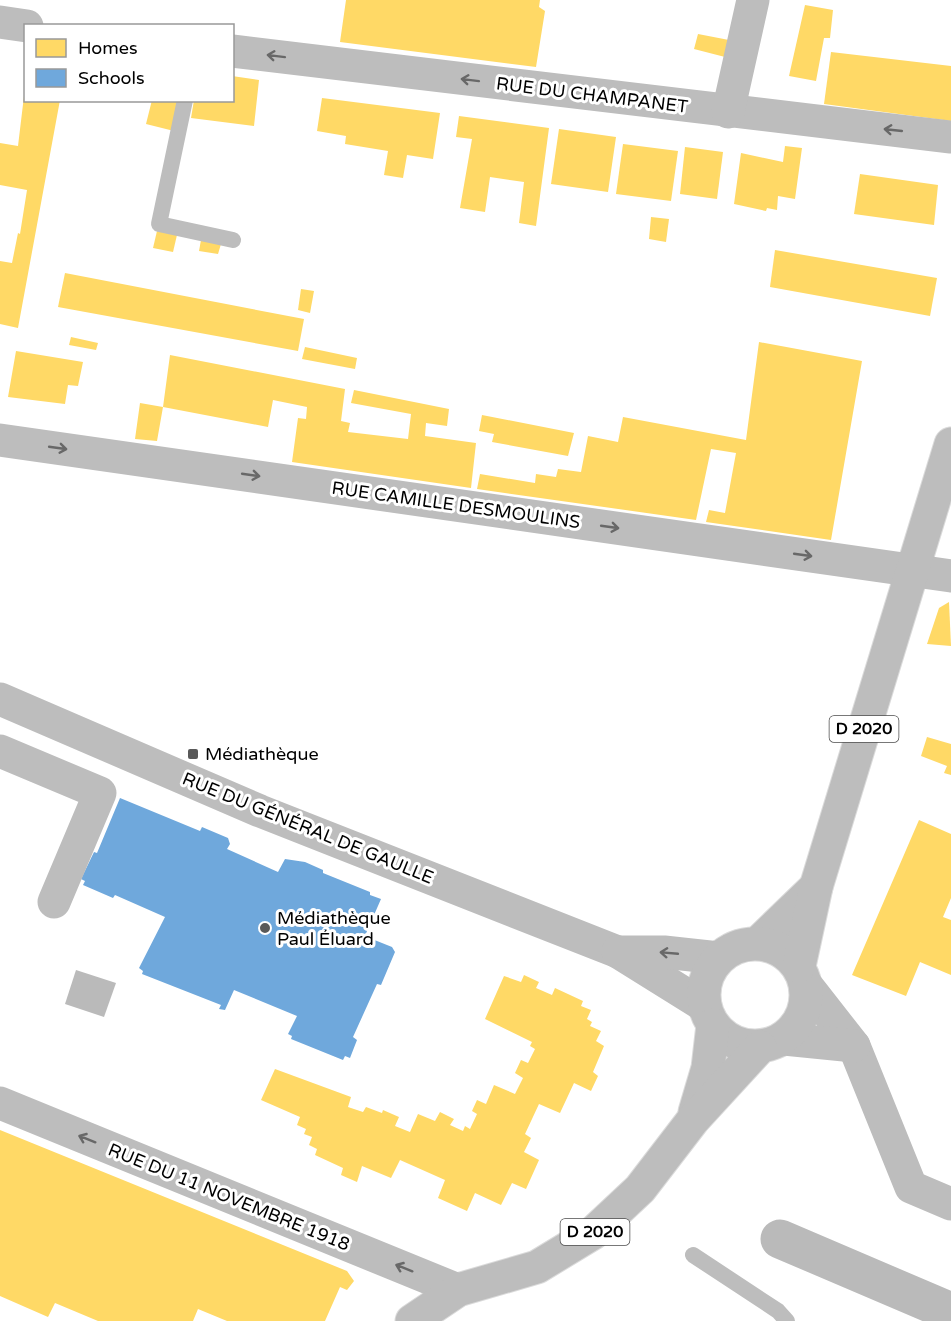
<svg xmlns="http://www.w3.org/2000/svg" width="951" height="1321" font-family="'Varela Round',sans-serif">
<style>
.water{fill:#bababa}
.homes{fill:#ffd966}
.schools{fill:#6fa8dc}
.lines{fill:none;stroke-linecap:round;stroke-linejoin:round}
.canal{stroke:#bababa;stroke-width:39}
.primary-casing{stroke:#dbdbdb;stroke-width:35}
.lane{stroke:#bdbdbd;stroke-width:16}
.street{stroke:#bdbdbd;stroke-width:33}
.primary{stroke:#bdbdbd;stroke-width:33}
.oneway{stroke:#686868}
.poi-dot{fill:#595959;stroke:#fff;stroke-width:2}
.labels{text-anchor:middle;dominant-baseline:central;stroke-width:6;stroke-linejoin:round;paint-order:stroke}
.shield{fill:#fff;stroke:#4c4c4c;stroke-width:1.5}
.shield-label{font-size:16px;font-weight:bold;fill:#000}
.street-label{font-size:18px;fill:#000;stroke:#fff}
.poi-label{font-size:18px;fill:#000;stroke:#fff;text-anchor:start}
</style>
<rect width="100%" height="100%" fill="#fff"/>
<path class="water" d="M76,970L116,983L104,1017L65,1004Z"/>
<g class="homes">
<path d="M346,0H540L539,7L545,11L536,67L340,42Z"/>
<path d="M805,5L833,10L830,38H824L816,81L789,76Z"/>
<path d="M698,34L729,40L725,57L694,49Z"/>
<path d="M831,52L951,66V121L824,104Z"/>
<path d="M232,76L259,80L254,126L191,118L194,100H232Z"/>
<path d="M24,96L26,100H60L18,328L0,324V261L12,263L18,233L20,234L27,190L0,185V143L18,146Z"/>
<path d="M322,98L440,113L433,159L407,155L403,178L384,175L388,151L345,144L346,136L317,131Z"/>
<path d="M152,100H181L174,131L146,124Z"/>
<path d="M459,116L549,128L536,226L519,223L524,182L490,177L485,212L460,208L472,139L456,137Z"/>
<path d="M559,129L616,137L608,192L551,184Z"/>
<path d="M623,144L678,151L671,201L616,194Z"/>
<path d="M785,146L802,148L795,199L778,196L777,210L767,208L766,211L734,204L741,153L783,162Z"/>
<path d="M685,147L723,152L717,199L680,194Z"/>
<path d="M860,174L938,185L934,225L854,214Z"/>
<path d="M651,217L669,219L666,242L649,239Z"/>
<path d="M157,231L177,235L173,252L153,248Z"/>
<path d="M201,240L221,244L218,254L199,251Z"/>
<path d="M775,250L937,278L930,316L770,287Z"/>
<path d="M65,273L304,319L298,351L58,307Z"/>
<path d="M301,289L314,291L310,313L298,310Z"/>
<path d="M71,337L98,343L96,350L69,345Z"/>
<path d="M759,342L862,361L831,540L706,522L709,510L725,513L736,453L711,449L696,520L477,489L480,474L535,483L536,474L556,477L558,469L581,472L588,436L618,442L623,417L746,440Z"/>
<path d="M305,347L357,358L355,369L302,359Z"/>
<path d="M16,351L83,362L78,386L68,385L65,404L8,397Z"/>
<path d="M170,355L345,389L341,421L350,423L348,432L408,439L411,414L351,403L354,390L449,409L447,426L426,423L425,436L476,443L471,488L292,462L298,418L306,419L307,407L273,400L268,427L163,407L157,441L135,439L140,403L163,407Z"/>
<path d="M482,415L574,433L568,456L492,442L494,434L479,431Z"/>
<path d="M949,602L951,646L927,644L939,608Z"/>
<path d="M927,737L951,744V775L944,773L947,766L921,756Z"/>
<path d="M919,820L951,834V898L943,917L951,920V975L920,962L906,996L852,975Z"/>
<path d="M524,975L539,982L536,988L552,995L555,988L583,1001L581,1006L591,1010L587,1019L592,1022L590,1026L601,1031L596,1041L604,1046L593,1072L598,1076L591,1091L574,1083L560,1113L539,1104L525,1134L531,1138L524,1152L539,1160L526,1189L512,1183L501,1205L475,1193L467,1211L438,1198L445,1180L400,1160L391,1178L362,1166L357,1182L341,1175L343,1168L315,1155L317,1149L309,1145L312,1137L304,1134L306,1129L297,1125L300,1117L261,1100L275,1069L351,1097L348,1107L363,1112L366,1107L382,1113L383,1110L399,1117L395,1126L410,1132L418,1114L435,1121L440,1112L454,1119L450,1125L463,1131L465,1126L470,1129L477,1114L472,1111L477,1100L486,1104L494,1085L515,1094L523,1078L515,1073L521,1060L528,1063L535,1049L530,1046L532,1042L485,1019L504,976L521,982Z"/>
<path d="M0,1130L347,1271L354,1281L347,1290L340,1287L325,1321H227L198,1309L193,1321H98L55,1303L48,1317L0,1296Z"/>
</g>
<path class="schools" d="M120,798L200,831L202,827L228,838L230,844L227,849L278,872L285,859L305,862L323,870V873L370,892V895L381,899L364,938L371,942L372,939L392,947L395,952L381,985L377,984L353,1037L357,1040L350,1058L345,1056L343,1060L291,1039L292,1036L288,1034L297,1016L234,990L225,1010L219,1009L221,1005L142,974L143,971L139,968L165,917L115,895L113,898L83,885L85,881L81,879L94,852L97,853Z"/>
<g class="lines">
<path class="canal" d="M780,1239L951,1312"/>
<defs>
<g id="primary">
<path d="M758,943L816,887"/>
<circle cx="755" cy="995" r="51"/>
<path d="M799,966L816,887L951,444"/>
<path d="M695,1112L708,1068L713,1025"/>
<path d="M412,1321L458,1290L537,1267L593,1233L640,1189L693,1120L760,1047"/>
</g>
</defs>
<use href="#primary" class="primary-casing"/>
<g class="lane">
<path d="M185,100L159,224L233,240"/>
<path d="M693,1255L778,1311L787,1321"/>
</g>
<g class="street">
<path d="M0,22L27,26"/>
<path d="M232,51L951,137"/>
<path d="M728,112L753,0"/>
<path d="M0,440L951,576"/>
<path d="M0,699L260,811L618,952L703,1005"/>
<path d="M0,751L100,793L54,902"/>
<path d="M618,952H664L719,958"/>
<path d="M807,986L854,1046L911,1187L951,1204"/>
<path d="M784,1039L854,1046"/>
<path d="M0,1103L458,1290"/>
</g>
<use href="#primary" class="primary"/>
</g>
<defs><path id="oneway-shaft" d="M-6 0H5M1.5-3L5.5 0L1.5 3" fill="none" stroke-width="1.6" stroke-linecap="round" stroke-linejoin="round" transform="scale(1.5)"/></defs>
<g class="oneway">
<use href="#oneway-shaft" transform="translate(276 56) rotate(-173)"/>
<use href="#oneway-shaft" transform="translate(470 80) rotate(-173)"/>
<use href="#oneway-shaft" transform="translate(893 130) rotate(-174)"/>
<use href="#oneway-shaft" transform="translate(58 448) rotate(8)"/>
<use href="#oneway-shaft" transform="translate(251 475) rotate(8)"/>
<use href="#oneway-shaft" transform="translate(610 527) rotate(8)"/>
<use href="#oneway-shaft" transform="translate(803 555) rotate(8)"/>
<use href="#oneway-shaft" transform="translate(669 953) rotate(-175)"/>
<use href="#oneway-shaft" transform="translate(87 1139) rotate(-158)"/>
<use href="#oneway-shaft" transform="translate(404 1268) rotate(-158)"/>
</g>
<g class="poi-dot">
<rect x="187" y="748" width="12" height="12" rx="3"/>
<circle cx="265" cy="928" r="6"/>
</g>
<g class="labels">
<g class="shield">
<rect x="829.5" y="716" width="69" height="26" rx="4.5"/>
<rect x="560.5" y="1219" width="69" height="26" rx="4.5"/>
</g>
<g class="shield-label">
<text x="864" y="729">D 2020</text>
<text x="595" y="1232">D 2020</text>
</g>
<g class="street-label">
<text transform="translate(592 95) rotate(7)">RUE DU CHAMPANET</text>
<text transform="translate(456 505) rotate(8)">RUE CAMILLE DESMOULINS</text>
<text transform="translate(308 828) rotate(22)">RUE DU GÉNÉRAL DE GAULLE</text>
<text transform="translate(229 1197) rotate(22)">RUE DU 11 NOVEMBRE 1918</text>
</g>
<g class="poi-label">
<text x="205" y="754">Médiathèque</text>
<text x="277" y="918">Médiathèque<tspan x="277" dy="21">Paul Éluard</tspan></text>
</g>
</g>
<rect x="24" y="24" width="210" height="78" fill="#ffffff" stroke="#999999" stroke-width="1.5"/>
<rect x="36" y="39" width="30" height="18" fill="#ffd966" stroke="#999999" stroke-width="1.5"/>
<text x="78" y="54" font-size="18" fill="#000000">Homes</text>
<rect x="36" y="69" width="30" height="18" fill="#6fa8dc" stroke="#999999" stroke-width="1.5"/>
<text x="78" y="84" font-size="18" fill="#000000">Schools</text>
</svg>
